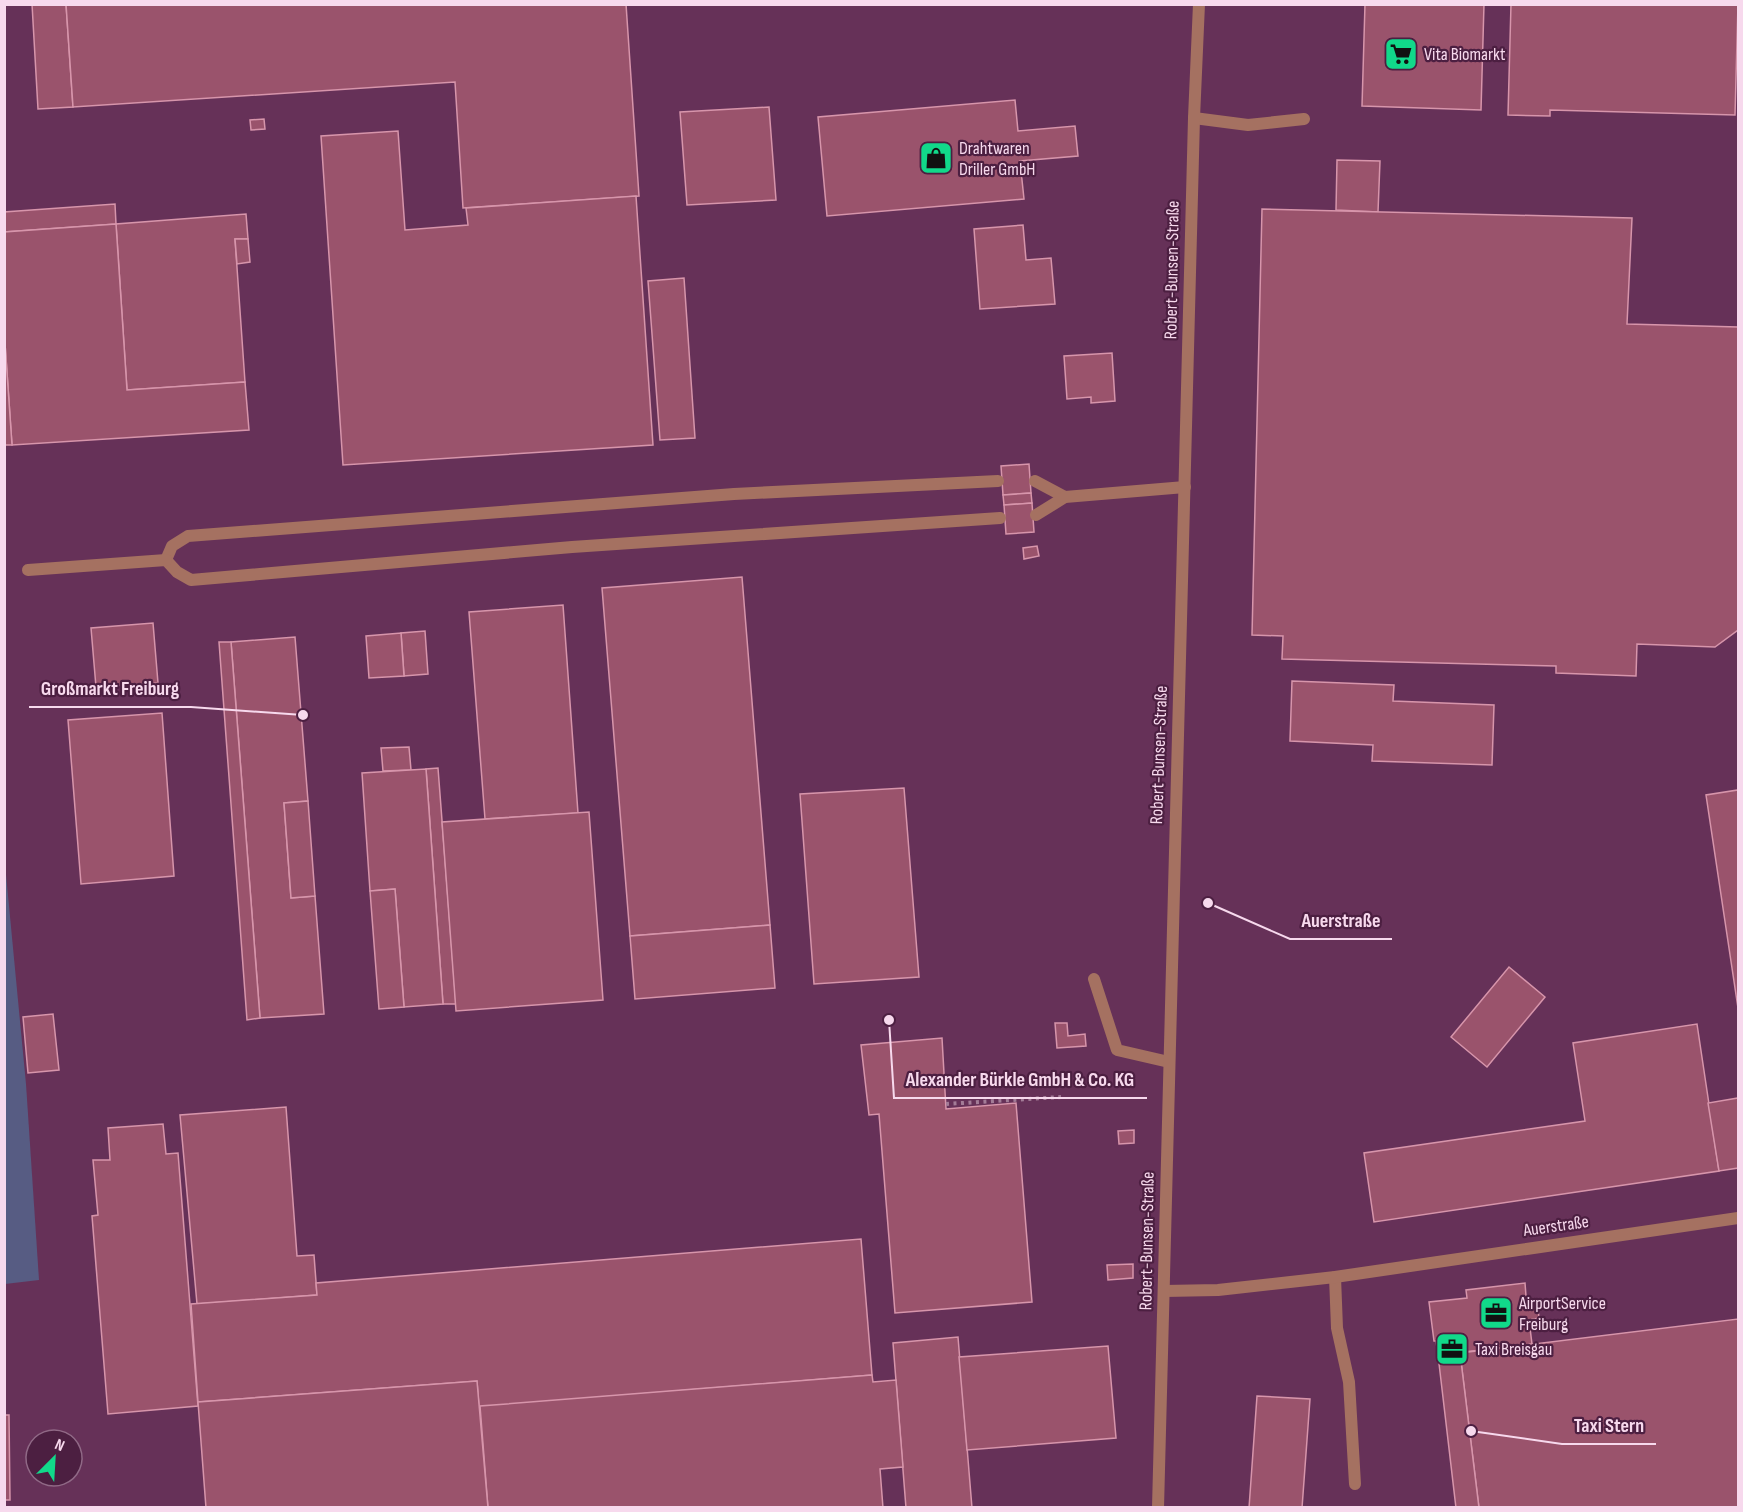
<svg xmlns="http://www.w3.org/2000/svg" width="1743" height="1512" font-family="'Sofia Sans Condensed',sans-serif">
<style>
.built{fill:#663158;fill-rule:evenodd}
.green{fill:#575c83}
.building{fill:#9a536c;stroke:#d795ab;stroke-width:1.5}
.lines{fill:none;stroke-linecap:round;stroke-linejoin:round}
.path{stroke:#a37c97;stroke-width:4;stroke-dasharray:3 4.5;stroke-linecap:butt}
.lane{stroke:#a57161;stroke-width:12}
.street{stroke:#a57161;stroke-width:12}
.labels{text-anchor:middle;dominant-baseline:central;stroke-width:4.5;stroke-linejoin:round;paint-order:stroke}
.poi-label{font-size:18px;fill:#f7d9ed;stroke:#4c1f41;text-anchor:start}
.street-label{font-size:18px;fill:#f7d9ed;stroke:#4c1f41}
.leader{fill:none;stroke:#f7d9ed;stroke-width:2}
.callout-dot{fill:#f7d9ed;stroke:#4c1f41;stroke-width:2}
.callout-label{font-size:20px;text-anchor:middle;font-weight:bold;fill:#f7d9ed;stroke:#4c1f41;stroke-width:4.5;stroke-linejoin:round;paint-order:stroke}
</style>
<rect width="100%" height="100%" fill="#582a4c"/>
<path class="built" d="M5,5H1738V1507H5ZM36,1440H72V1476H36Z"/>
<path class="green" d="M5,864L26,1084L39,1280L5,1284Z"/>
<g class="building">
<path d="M32,4H66L73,107L38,109Z"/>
<path d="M66,4H626L639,196L463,208L455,82L73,107Z"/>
<path d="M1365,4H1484L1481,110L1362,106Z"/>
<path d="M1511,4H1738L1735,115L1550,110V116L1508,115Z"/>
<path d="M1015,100L1018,131L1075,126L1078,156L1020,161L1024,199L827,216L818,117Z"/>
<path d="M769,107L776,200L687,205L680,112Z"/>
<path d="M264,119L265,129L251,130L250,120Z"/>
<path d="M398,131L405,230L468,225L466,208L636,196L653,445L343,465L321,136Z"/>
<path d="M1337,160L1380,161L1378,212L1336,210Z"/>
<path d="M115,204L116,224L4,232V212Z"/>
<path d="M1262,209L1632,218L1627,324L1738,327V630L1715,647L1637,644L1636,676L1556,673V666L1282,659L1283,636L1252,635Z"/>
<path d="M246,214L248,239H235L245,382L127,390L116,224Z"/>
<path d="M116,224L127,390L245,382L249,430L12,445L4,329V232Z"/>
<path d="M1023,225L1026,260L1051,258L1055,304L980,309L974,229Z"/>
<path d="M235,239H248L250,262L237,264Z"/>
<path d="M684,278L695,438L660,440L648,281Z"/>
<path d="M4,329L12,445H4Z"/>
<path d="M1112,353L1115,401L1091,403V397L1067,399L1064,356Z"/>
<path d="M1029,464L1031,493L1003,495L1001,466Z"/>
<path d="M1031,493L1032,503L1004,505L1003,495Z"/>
<path d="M1032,503L1034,532L1006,534L1004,505Z"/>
<path d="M1037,546L1039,556L1024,559L1023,548Z"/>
<path d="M742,577L770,925L630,936L602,588Z"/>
<path d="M563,605L578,813L485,819L469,612Z"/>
<path d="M153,623L158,683L96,687L91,628Z"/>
<path d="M425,631L428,674L404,676L401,633Z"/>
<path d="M401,633L404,676L369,678L366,636Z"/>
<path d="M295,637L308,801L284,803L291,898L315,896L324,1014L260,1018L231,642Z"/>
<path d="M219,642H231L260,1018L247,1020Z"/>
<path d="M1292,681L1394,685L1393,701L1494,705L1492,765L1372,761L1373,745L1290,741Z"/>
<path d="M162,713L174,876L81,884L68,720Z"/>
<path d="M409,747L411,770L383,771L381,748Z"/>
<path d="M438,768L456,1004H443L426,769Z"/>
<path d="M426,769L443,1004L404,1007L395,889L370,891L362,773Z"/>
<path d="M904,788L919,977L814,984L800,794Z"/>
<path d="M1738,790V1008L1706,795Z"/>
<path d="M308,801L315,896L291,898L284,803Z"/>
<path d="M589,812L603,1000L456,1011L442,822Z"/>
<path d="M395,889L404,1007L379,1009L370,891Z"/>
<path d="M770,925L775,988L635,999L630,936Z"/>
<path d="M1509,967L1545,997L1487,1067L1451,1037Z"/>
<path d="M53,1014L59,1070L28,1073L23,1017Z"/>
<path d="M1055,1023H1067L1068,1036L1085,1034L1086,1046L1057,1048Z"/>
<path d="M1697,1024L1719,1171L1374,1222L1364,1153L1585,1121L1573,1043Z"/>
<path d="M942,1038L946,1109L1016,1103L1032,1302L895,1313L879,1114L869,1115L861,1045Z"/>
<path d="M1738,1098V1168L1719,1171L1708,1103Z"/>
<path d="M286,1107L297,1256L314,1255L317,1295L197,1304L180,1115Z"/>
<path d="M163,1124L166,1154L178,1153L198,1406L108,1414L92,1216L98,1215L93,1160H110L108,1128Z"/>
<path d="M1134,1130V1143L1119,1144L1118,1131Z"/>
<path d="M861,1239L872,1375L479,1407L477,1381L198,1402L191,1304L317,1295L316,1283Z"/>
<path d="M1133,1264V1278L1108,1280L1107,1265Z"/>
<path d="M1525,1283L1527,1309L1538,1308L1539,1318L1529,1320L1532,1344L1438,1355L1436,1341H1434L1429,1302L1467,1298L1466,1290Z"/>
<path d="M1738,1319V1508H1479L1460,1353Z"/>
<path d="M958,1337L972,1508H906L893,1343Z"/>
<path d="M1108,1346L1116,1438L967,1450L959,1357Z"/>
<path d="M1460,1353L1479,1508H1456L1438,1355Z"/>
<path d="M872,1375L873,1382L896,1380L903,1467L880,1469L883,1508H488L480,1406Z"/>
<path d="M477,1381L488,1508H206L198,1402Z"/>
<path d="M1257,1396L1310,1399L1302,1508H1249Z"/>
<path d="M4,1415H9L10,1500H4Z"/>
</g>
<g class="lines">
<path class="path" d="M946,1104L1061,1097"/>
<g class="lane">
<path d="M1194,118L1248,125L1304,119"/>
<path d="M1035,481L1065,497"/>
<path d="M1036,515L1065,497L1185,487"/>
<path d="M166,560L172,546L188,536L734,494L998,481"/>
<path d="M166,560L177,572L191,580L572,547L1000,518"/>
<path d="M28,570L166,560"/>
<path d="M1094,979L1117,1050L1169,1062"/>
<path d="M1335,1277L1337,1328L1349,1382L1355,1484"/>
</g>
<g class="street">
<path d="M1164,1291L1218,1290L1335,1277L1738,1218"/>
<path d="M1158,1508L1194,118L1199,4"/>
</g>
</g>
<defs>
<symbol id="supermarket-square" viewBox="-11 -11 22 22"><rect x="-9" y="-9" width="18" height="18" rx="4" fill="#11d98a" stroke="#4c1f41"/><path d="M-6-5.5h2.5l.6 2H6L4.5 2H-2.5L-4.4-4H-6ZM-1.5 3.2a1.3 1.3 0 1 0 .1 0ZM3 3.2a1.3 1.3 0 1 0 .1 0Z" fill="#111"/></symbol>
<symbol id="shop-square" viewBox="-11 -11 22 22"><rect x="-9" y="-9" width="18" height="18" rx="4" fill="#11d98a" stroke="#4c1f41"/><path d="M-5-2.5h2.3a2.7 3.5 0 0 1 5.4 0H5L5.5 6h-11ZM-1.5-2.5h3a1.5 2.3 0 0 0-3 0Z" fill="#111"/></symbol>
<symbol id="office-square" viewBox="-11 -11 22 22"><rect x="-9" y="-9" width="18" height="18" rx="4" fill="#11d98a" stroke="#4c1f41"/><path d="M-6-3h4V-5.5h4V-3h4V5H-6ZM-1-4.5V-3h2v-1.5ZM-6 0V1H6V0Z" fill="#111"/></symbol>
</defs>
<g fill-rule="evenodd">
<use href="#supermarket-square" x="1382" y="35" width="38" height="38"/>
<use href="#shop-square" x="917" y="139" width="38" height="38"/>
<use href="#office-square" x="1477" y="1294" width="38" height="38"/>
<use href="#office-square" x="1433" y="1330" width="38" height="38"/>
</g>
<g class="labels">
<g class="poi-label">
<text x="1424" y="54">Vita Biomarkt</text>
<text x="959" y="148">Drahtwaren<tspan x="959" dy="21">Driller GmbH</tspan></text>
<text x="1519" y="1303">AirportService<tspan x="1519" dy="21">Freiburg</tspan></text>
<text x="1475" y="1349">Taxi Breisgau</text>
</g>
<g class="street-label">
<text transform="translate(1172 270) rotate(-89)">Robert-Bunsen-Straße</text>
<text transform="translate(1159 755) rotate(-88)">Robert-Bunsen-Straße</text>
<text transform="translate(1556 1226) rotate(-8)">Auerstraße</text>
<text transform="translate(1147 1241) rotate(-89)">Robert-Bunsen-Straße</text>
</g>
</g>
<path class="leader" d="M303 715L191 707H29M1208 903L1290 939H1392M889 1020L894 1098H1147M1471 1431L1562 1444H1656"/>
<g class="callout-dot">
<circle cx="303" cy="715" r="6"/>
<circle cx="1208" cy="903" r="6"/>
<circle cx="889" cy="1020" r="6"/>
<circle cx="1471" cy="1431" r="6"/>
</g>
<g class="callout-label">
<text x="110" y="695">Großmarkt Freiburg</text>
<text x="1341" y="927">Auerstraße</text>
<text x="1020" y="1086">Alexander Bürkle GmbH &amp; Co. KG</text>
<text x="1609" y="1432">Taxi Stern</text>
</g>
<rect width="1743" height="1512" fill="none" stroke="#f7d9ed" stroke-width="12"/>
<g transform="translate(54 1458) rotate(24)"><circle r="28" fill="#4c1f41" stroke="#906986" stroke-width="1.5"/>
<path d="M0-4.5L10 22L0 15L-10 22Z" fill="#11d98a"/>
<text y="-9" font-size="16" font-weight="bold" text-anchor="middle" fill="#f7d9ed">N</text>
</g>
</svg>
